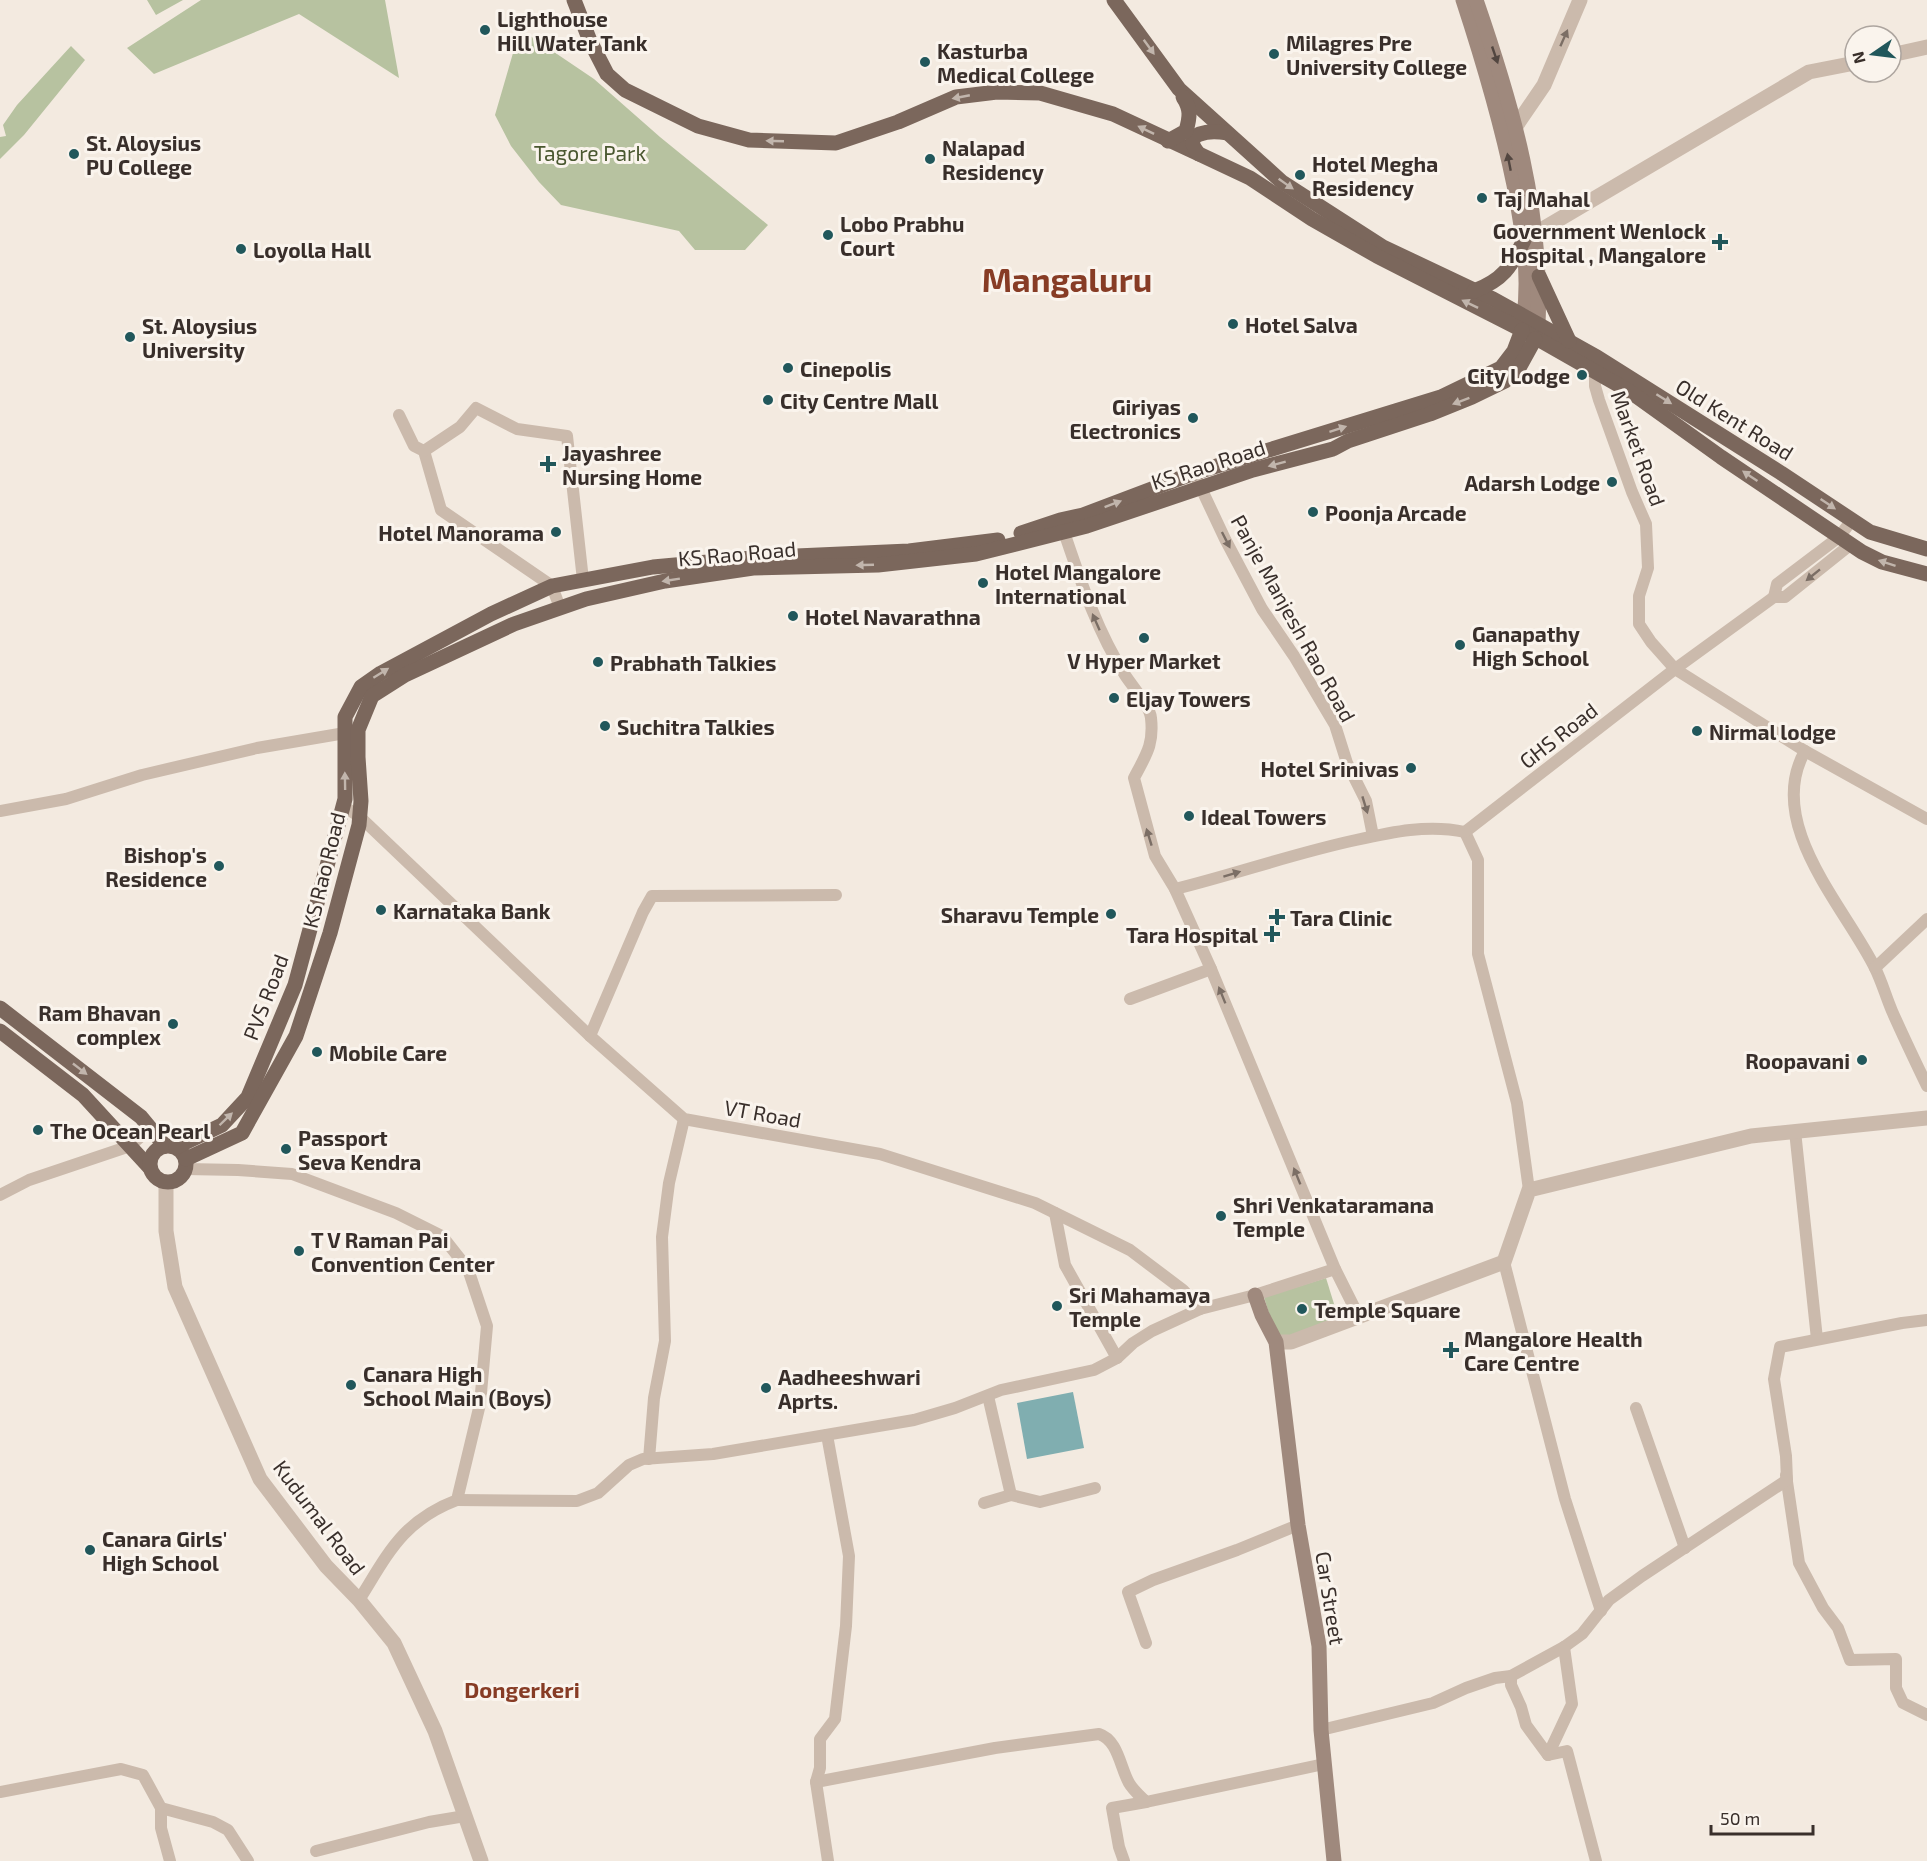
<svg xmlns="http://www.w3.org/2000/svg" width="1927" height="1861" font-family="'Exo 2',sans-serif">
<style>
.green{fill:#b7c2a0}
.water{fill:#80aeb0}
.lines{fill:none;stroke-linecap:round;stroke-linejoin:round}
.minor{stroke:#cbbaac;stroke-width:12}
.tertiary{stroke:#cbbaac;stroke-width:15}
.secondary{stroke:#9f897d;stroke-width:15}
.primary{stroke:#7b675c;stroke-width:15}
.oneway{fill:#7b6e65}
.oneway2{fill:#c1b5ac}
.oneway3{fill:#524640}
.poi-dot{fill:#21575b;stroke:#faf4ed;stroke-width:2}
.labels{text-anchor:middle;dominant-baseline:central;stroke-width:6;stroke-linejoin:round;paint-order:stroke}
.poi-label{font-size:21px;font-weight:bold;fill:#392f2b;stroke:#faf4ed;text-anchor:start}
.park-label{font-size:21px;fill:#49572f;stroke:#faf4ed}
.street-label{font-size:21px;fill:#392f2b;stroke:#faf4ed}
.neighbourhood-label{font-size:22px;font-weight:bold;fill:#873c25;stroke:#faf4ed}
.town-label{font-size:33px;font-weight:bold;fill:#873c25;stroke:#faf4ed}
</style>
<rect width="100%" height="100%" fill="#f3eae0"/>
<g class="green">
<path d="M147,0H183L156,15Z"/>
<path d="M201,0H385L399,78L299,14L154,74L127,48Z"/>
<path d="M520,29L594,79L660,137L768,225L745,250H695L679,231L561,205L539,182L511,146L495,115Z"/>
<path d="M71,46L85,60L24,135L0,159V137L6,136L3,125L17,105Z"/>
<path d="M1326,1278L1339,1320L1277,1340L1264,1297Z"/>
</g>
<path class="water" d="M1073,1392L1084,1448L1027,1459L1017,1403Z"/>
<g class="lines">
<g class="minor">
<path d="M1595,371V386L1599,400L1632,492L1646,524L1648,568L1639,596V624L1651,642L1675,669L1805,751L1927,819"/>
<path d="M399,415L414,446L424,451L441,510L552,586L560,608"/>
<path d="M424,451L460,427L476,408L517,429L567,436L583,580"/>
<path d="M1194,473L1225,539L1262,609L1294,656L1335,725L1347,763L1366,801L1373,836"/>
<path d="M1064,532C1081,582 1097,631 1125,675C1132,686 1150,706 1151,718C1154,745 1146,755 1134,778L1155,856L1175,889L1211,969L1335,1269L1359,1317"/>
<path d="M1774,597L1777,584L1839,537L1852,520"/>
<path d="M1805,751C1764,824 1845,907 1875,968C1882,982 1886,997 1892,1011C1903,1036 1915,1061 1927,1086"/>
<path d="M343,806L360,817L590,1036L684,1119L880,1154L1035,1203L1130,1250L1183,1290L1200,1309L1255,1295L1335,1269"/>
<path d="M0,811L66,799L142,775L257,748L345,733"/>
<path d="M1465,832L1675,669L1774,597H1785L1850,545"/>
<path d="M1465,832L1478,860V954L1517,1103L1529,1190"/>
<path d="M1175,889C1236,874 1295,853 1356,840C1392,832 1428,824 1465,832"/>
<path d="M1875,968L1927,919"/>
<path d="M1130,999L1211,969"/>
<path d="M590,1036L643,912L652,896L836,895"/>
<path d="M1795,1131L1817,1339"/>
<path d="M186,1169L238,1170L292,1174L396,1213L442,1236L468,1269L487,1326L480,1404L457,1500C402,1521 388,1554 359,1600"/>
<path d="M0,1195L29,1180L130,1146L150,1128"/>
<path d="M1055,1213L1065,1265L1117,1358"/>
<path d="M1504,1262L1565,1499L1601,1611"/>
<path d="M988,1396L1011,1495"/>
<path d="M1636,1408L1685,1548"/>
<path d="M827,1435L849,1556L846,1626L835,1719L820,1739V1768L816,1782L828,1861"/>
<path d="M649,1459L654,1398L665,1341L662,1237L669,1183L684,1119"/>
<path d="M1786,1475L1799,1563L1823,1608L1838,1628L1850,1660L1896,1659V1688L1903,1703L1927,1715"/>
<path d="M457,1500L577,1501L598,1493L629,1465L643,1459L713,1454L914,1420L955,1408L1001,1390L1094,1370L1117,1358L1133,1343L1152,1331L1200,1309"/>
<path d="M984,1503L1011,1495L1040,1502L1095,1488"/>
<path d="M1146,1643L1128,1592L1153,1580L1237,1550L1298,1525"/>
<path d="M1511,1676V1685L1521,1707L1526,1725L1548,1755L1567,1751L1596,1861"/>
<path d="M1321,1730L1433,1703L1466,1688L1495,1678L1511,1676L1564,1647L1582,1634L1609,1600L1642,1576L1787,1480L1786,1456L1774,1379L1780,1347L1902,1323L1927,1320"/>
<path d="M1548,1755L1572,1704L1564,1647"/>
<path d="M816,1782L995,1748L1099,1734C1118,1740 1120,1767 1129,1783C1133,1790 1140,1796 1146,1802L1324,1764"/>
<path d="M0,1792L121,1769L143,1775L161,1808L213,1822L228,1830L248,1861"/>
<path d="M161,1808V1828L170,1861"/>
<path d="M316,1851L429,1822L465,1816"/>
<path d="M1124,1861L1119,1847L1112,1808L1146,1802"/>
</g>
<g class="tertiary">
<path d="M1891,55L1927,47"/>
<path d="M1505,128L1516,126L1544,85L1580,0"/>
<path d="M1524,240L1809,72L1855,63"/>
<path d="M166,1183V1231L175,1287L260,1479L326,1566L359,1600L394,1643L435,1731L481,1861"/>
<path d="M1276,1342H1291L1504,1262L1529,1190L1751,1136L1927,1118"/>
</g>
<g class="secondary">
<path d="M1463,0C1483,61 1501,122 1514,185C1522,228 1530,272 1524,316"/>
<path d="M1476,0C1513,107 1543,210 1538,325"/>
<path d="M1255,1295L1262,1315L1276,1342L1298,1525L1319,1646L1321,1730L1334,1861"/>
</g>
<g class="primary">
<path d="M574,0L590,41L607,74L625,90L698,126L749,140L836,143L898,122L956,97L997,92L1040,93L1113,114L1199,154"/>
<path d="M1114,0L1179,89L1282,182L1383,247L1493,299L1597,357L1781,473L1870,532L1927,549"/>
<path d="M1227,133C1211,130 1179,132 1199,154L1250,178L1312,219L1377,256L1522,330L1629,391L1721,457L1862,552L1882,562L1927,574"/>
<path d="M1168,141L1186,131C1190,117 1191,109 1183,97"/>
<path d="M1539,276L1569,341"/>
<path d="M1474,291C1503,280 1511,267 1524,240"/>
<path d="M1021,533L1060,520L1083,515L1194,473L1441,397L1501,368L1514,351L1522,330"/>
<path d="M0,1008L141,1117L165,1146"/>
<path d="M0,1031L83,1095L150,1168"/>
<circle cx="168" cy="1164" r="18"/>
<path d="M176,1147L222,1125L248,1097L295,985L345,799V717L361,687L381,673L491,614L552,586L653,567L752,558L909,551L998,540"/>
<path d="M186,1159L242,1133L296,1036L330,933L359,825L361,801L358,757V730L372,696L405,675L514,624L586,599L665,581L753,568L878,565L976,554L1087,526L1253,470L1333,449L1348,441L1430,414L1472,397L1505,381L1519,368L1535,339"/>
</g>
</g>
<defs><path id="oneway-solid" d="M-6-.8H1V-3.2L6.5 0L1 3.2V.8H-6Z" transform="scale(1.5)"/></defs>
<g class="oneway">
<use href="#oneway-solid" transform="translate(1564 38) rotate(-66)"/>
<use href="#oneway-solid" transform="translate(1226 540) rotate(63)"/>
<use href="#oneway-solid" transform="translate(1813 575) rotate(141)"/>
<use href="#oneway-solid" transform="translate(1096 622) rotate(-114)"/>
<use href="#oneway-solid" transform="translate(1365 805) rotate(73)"/>
<use href="#oneway-solid" transform="translate(1149 837) rotate(-107)"/>
<use href="#oneway-solid" transform="translate(1232 874) rotate(-17)"/>
<use href="#oneway-solid" transform="translate(1222 995) rotate(-112)"/>
<use href="#oneway-solid" transform="translate(1297 1176) rotate(-112)"/>
</g>
<g class="oneway2">
<use href="#oneway-solid" transform="translate(1149 47) rotate(54)"/>
<use href="#oneway-solid" transform="translate(961 97) rotate(169)"/>
<use href="#oneway-solid" transform="translate(1146 130) rotate(-154)"/>
<use href="#oneway-solid" transform="translate(775 141) rotate(-178)"/>
<use href="#oneway-solid" transform="translate(1286 184) rotate(35)"/>
<use href="#oneway-solid" transform="translate(1470 304) rotate(-154)"/>
<use href="#oneway-solid" transform="translate(1664 399) rotate(32)"/>
<use href="#oneway-solid" transform="translate(1461 401) rotate(159)"/>
<use href="#oneway-solid" transform="translate(1338 429) rotate(-18)"/>
<use href="#oneway-solid" transform="translate(1277 464) rotate(165)"/>
<use href="#oneway-solid" transform="translate(1750 476) rotate(-146)"/>
<use href="#oneway-solid" transform="translate(1113 504) rotate(-21)"/>
<use href="#oneway-solid" transform="translate(1828 504) rotate(34)"/>
<use href="#oneway-solid" transform="translate(1887 563) rotate(-162)"/>
<use href="#oneway-solid" transform="translate(865 565) rotate(178)"/>
<use href="#oneway-solid" transform="translate(671 580) rotate(171)"/>
<use href="#oneway-solid" transform="translate(381 673) rotate(-32)"/>
<use href="#oneway-solid" transform="translate(345 781) rotate(-91)"/>
<use href="#oneway-solid" transform="translate(80 1069) rotate(38)"/>
<use href="#oneway-solid" transform="translate(226 1119) rotate(-44)"/>
</g>
<g class="oneway3">
<use href="#oneway-solid" transform="translate(1495 55) rotate(71)"/>
<use href="#oneway-solid" transform="translate(1509 162) rotate(-101)"/>
</g>
<g class="poi-dot">
<circle cx="485" cy="30" r="6"/>
<circle cx="1274" cy="54" r="6"/>
<circle cx="925" cy="62" r="6"/>
<circle cx="74" cy="154" r="6"/>
<circle cx="930" cy="159" r="6"/>
<circle cx="1300" cy="175" r="6"/>
<circle cx="1482" cy="198" r="6"/>
<circle cx="828" cy="235" r="6"/>
<path d="M1717 233h6v6h6v6h-6v6h-6v-6h-6v-6h6z"/>
<circle cx="241" cy="249" r="6"/>
<circle cx="1233" cy="324" r="6"/>
<circle cx="130" cy="337" r="6"/>
<circle cx="788" cy="368" r="6"/>
<circle cx="1582" cy="375" r="6"/>
<circle cx="768" cy="400" r="6"/>
<circle cx="1193" cy="418" r="6"/>
<path d="M545 455h6v6h6v6h-6v6h-6v-6h-6v-6h6z"/>
<circle cx="1612" cy="482" r="6"/>
<circle cx="1313" cy="512" r="6"/>
<circle cx="556" cy="532" r="6"/>
<circle cx="983" cy="583" r="6"/>
<circle cx="793" cy="616" r="6"/>
<circle cx="1144" cy="638" r="6"/>
<circle cx="1460" cy="645" r="6"/>
<circle cx="598" cy="662" r="6"/>
<circle cx="1114" cy="698" r="6"/>
<circle cx="605" cy="726" r="6"/>
<circle cx="1697" cy="731" r="6"/>
<circle cx="1411" cy="768" r="6"/>
<circle cx="1189" cy="816" r="6"/>
<circle cx="219" cy="866" r="6"/>
<circle cx="381" cy="910" r="6"/>
<circle cx="1111" cy="914" r="6"/>
<path d="M1274 908h6v6h6v6h-6v6h-6v-6h-6v-6h6z"/>
<path d="M1269 925h6v6h6v6h-6v6h-6v-6h-6v-6h6z"/>
<circle cx="173" cy="1024" r="6"/>
<circle cx="317" cy="1052" r="6"/>
<circle cx="1862" cy="1060" r="6"/>
<circle cx="38" cy="1130" r="6"/>
<circle cx="286" cy="1149" r="6"/>
<circle cx="1221" cy="1216" r="6"/>
<circle cx="299" cy="1251" r="6"/>
<circle cx="1057" cy="1306" r="6"/>
<circle cx="1302" cy="1309" r="6"/>
<path d="M1448 1341h6v6h6v6h-6v6h-6v-6h-6v-6h6z"/>
<circle cx="351" cy="1385" r="6"/>
<circle cx="766" cy="1388" r="6"/>
<circle cx="90" cy="1550" r="6"/>
</g>
<g class="labels">
<g class="poi-label">
<text x="497" y="18">Lighthouse<tspan x="497" dy="24">Hill Water Tank</tspan></text>
<text x="1286" y="42">Milagres Pre<tspan x="1286" dy="24">University College</tspan></text>
<text x="937" y="50">Kasturba<tspan x="937" dy="24">Medical College</tspan></text>
<text x="86" y="142">St. Aloysius<tspan x="86" dy="24">PU College</tspan></text>
<text x="942" y="147">Nalapad<tspan x="942" dy="24">Residency</tspan></text>
<text x="1312" y="163">Hotel Megha<tspan x="1312" dy="24">Residency</tspan></text>
<text x="1494" y="198">Taj Mahal</text>
<text x="840" y="223">Lobo Prabhu<tspan x="840" dy="24">Court</tspan></text>
<text x="1706" y="230" text-anchor="end">Government Wenlock<tspan x="1706" dy="24">Hospital , Mangalore</tspan></text>
<text x="253" y="249">Loyolla Hall</text>
<text x="1245" y="324">Hotel Salva</text>
<text x="142" y="325">St. Aloysius<tspan x="142" dy="24">University</tspan></text>
<text x="800" y="368">Cinepolis</text>
<text x="1570" y="375" text-anchor="end">City Lodge</text>
<text x="780" y="400">City Centre Mall</text>
<text x="1181" y="406" text-anchor="end">Giriyas<tspan x="1181" dy="24">Electronics</tspan></text>
<text x="562" y="452">Jayashree<tspan x="562" dy="24">Nursing Home</tspan></text>
<text x="1600" y="482" text-anchor="end">Adarsh Lodge</text>
<text x="1325" y="512">Poonja Arcade</text>
<text x="544" y="532" text-anchor="end">Hotel Manorama</text>
<text x="995" y="571">Hotel Mangalore<tspan x="995" dy="24">International</tspan></text>
<text x="805" y="616">Hotel Navarathna</text>
<text x="1472" y="633">Ganapathy<tspan x="1472" dy="24">High School</tspan></text>
<text x="1144" y="660" text-anchor="middle">V Hyper Market</text>
<text x="610" y="662">Prabhath Talkies</text>
<text x="1126" y="698">Eljay Towers</text>
<text x="617" y="726">Suchitra Talkies</text>
<text x="1709" y="731">Nirmal lodge</text>
<text x="1399" y="768" text-anchor="end">Hotel Srinivas</text>
<text x="1201" y="816">Ideal Towers</text>
<text x="207" y="854" text-anchor="end">Bishop's<tspan x="207" dy="24">Residence</tspan></text>
<text x="393" y="910">Karnataka Bank</text>
<text x="1099" y="914" text-anchor="end">Sharavu Temple</text>
<text x="1290" y="917">Tara Clinic</text>
<text x="1258" y="934" text-anchor="end">Tara Hospital</text>
<text x="161" y="1012" text-anchor="end">Ram Bhavan<tspan x="161" dy="24">complex</tspan></text>
<text x="329" y="1052">Mobile Care</text>
<text x="1850" y="1060" text-anchor="end">Roopavani</text>
<text x="50" y="1130">The Ocean Pearl</text>
<text x="298" y="1137">Passport<tspan x="298" dy="24">Seva Kendra</tspan></text>
<text x="1233" y="1204">Shri Venkataramana<tspan x="1233" dy="24">Temple</tspan></text>
<text x="311" y="1239">T V Raman Pai<tspan x="311" dy="24">Convention Center</tspan></text>
<text x="1069" y="1294">Sri Mahamaya<tspan x="1069" dy="24">Temple</tspan></text>
<text x="1314" y="1309">Temple Square</text>
<text x="1464" y="1338">Mangalore Health<tspan x="1464" dy="24">Care Centre</tspan></text>
<text x="363" y="1373">Canara High<tspan x="363" dy="24">School Main (Boys)</tspan></text>
<text x="778" y="1376">Aadheeshwari<tspan x="778" dy="24">Aprts.</tspan></text>
<text x="102" y="1538">Canara Girls'<tspan x="102" dy="24">High School</tspan></text>
</g>
<g class="park-label">
<text x="590" y="152">Tagore Park</text>
</g>
<g class="street-label">
<text transform="translate(1735 419) rotate(32)">Old Kent Road</text>
<text transform="translate(1639 448) rotate(70)">Market Road</text>
<text transform="translate(1208 464) rotate(-18)">KS Rao Road</text>
<text transform="translate(737 553) rotate(-5)">KS Rao Road</text>
<text transform="translate(1294 618) rotate(61)">Panje Manjesh Rao Road</text>
<text transform="translate(1558 735) rotate(-38)">GHS Road</text>
<text transform="translate(323 870) rotate(-76)">KS Rao Road</text>
<text transform="translate(265 997) rotate(-69)">PVS Road</text>
<text transform="translate(763 1113) rotate(10)">VT Road</text>
<text transform="translate(320 1517) rotate(53)">Kudumal Road</text>
<text transform="translate(1331 1598) rotate(81)">Car Street</text>
</g>
<g class="neighbourhood-label">
<text x="522" y="1689">Dongerkeri</text>
</g>
<g class="town-label">
<text x="1067" y="279">Mangaluru</text>
</g>
</g>
<g transform="translate(1873 54) rotate(256)"><circle r="28" fill="#faf4ed" stroke="#ada59f" stroke-width="1.5"/>
<path d="M0-4.5L10 22L0 15L-10 22Z" fill="#21575b"/>
<text y="-9" font-size="16" font-weight="bold" text-anchor="middle" fill="#392f2b">N</text>
</g>
<path d="M1711 1825v9h102v-9" fill="none" stroke="#392f2b" stroke-width="3"/>
<text x="1720" y="1825" font-size="18" fill="#392f2b" stroke="#faf4ed" stroke-width="4.5" paint-order="stroke">50 m</text>
</svg>
